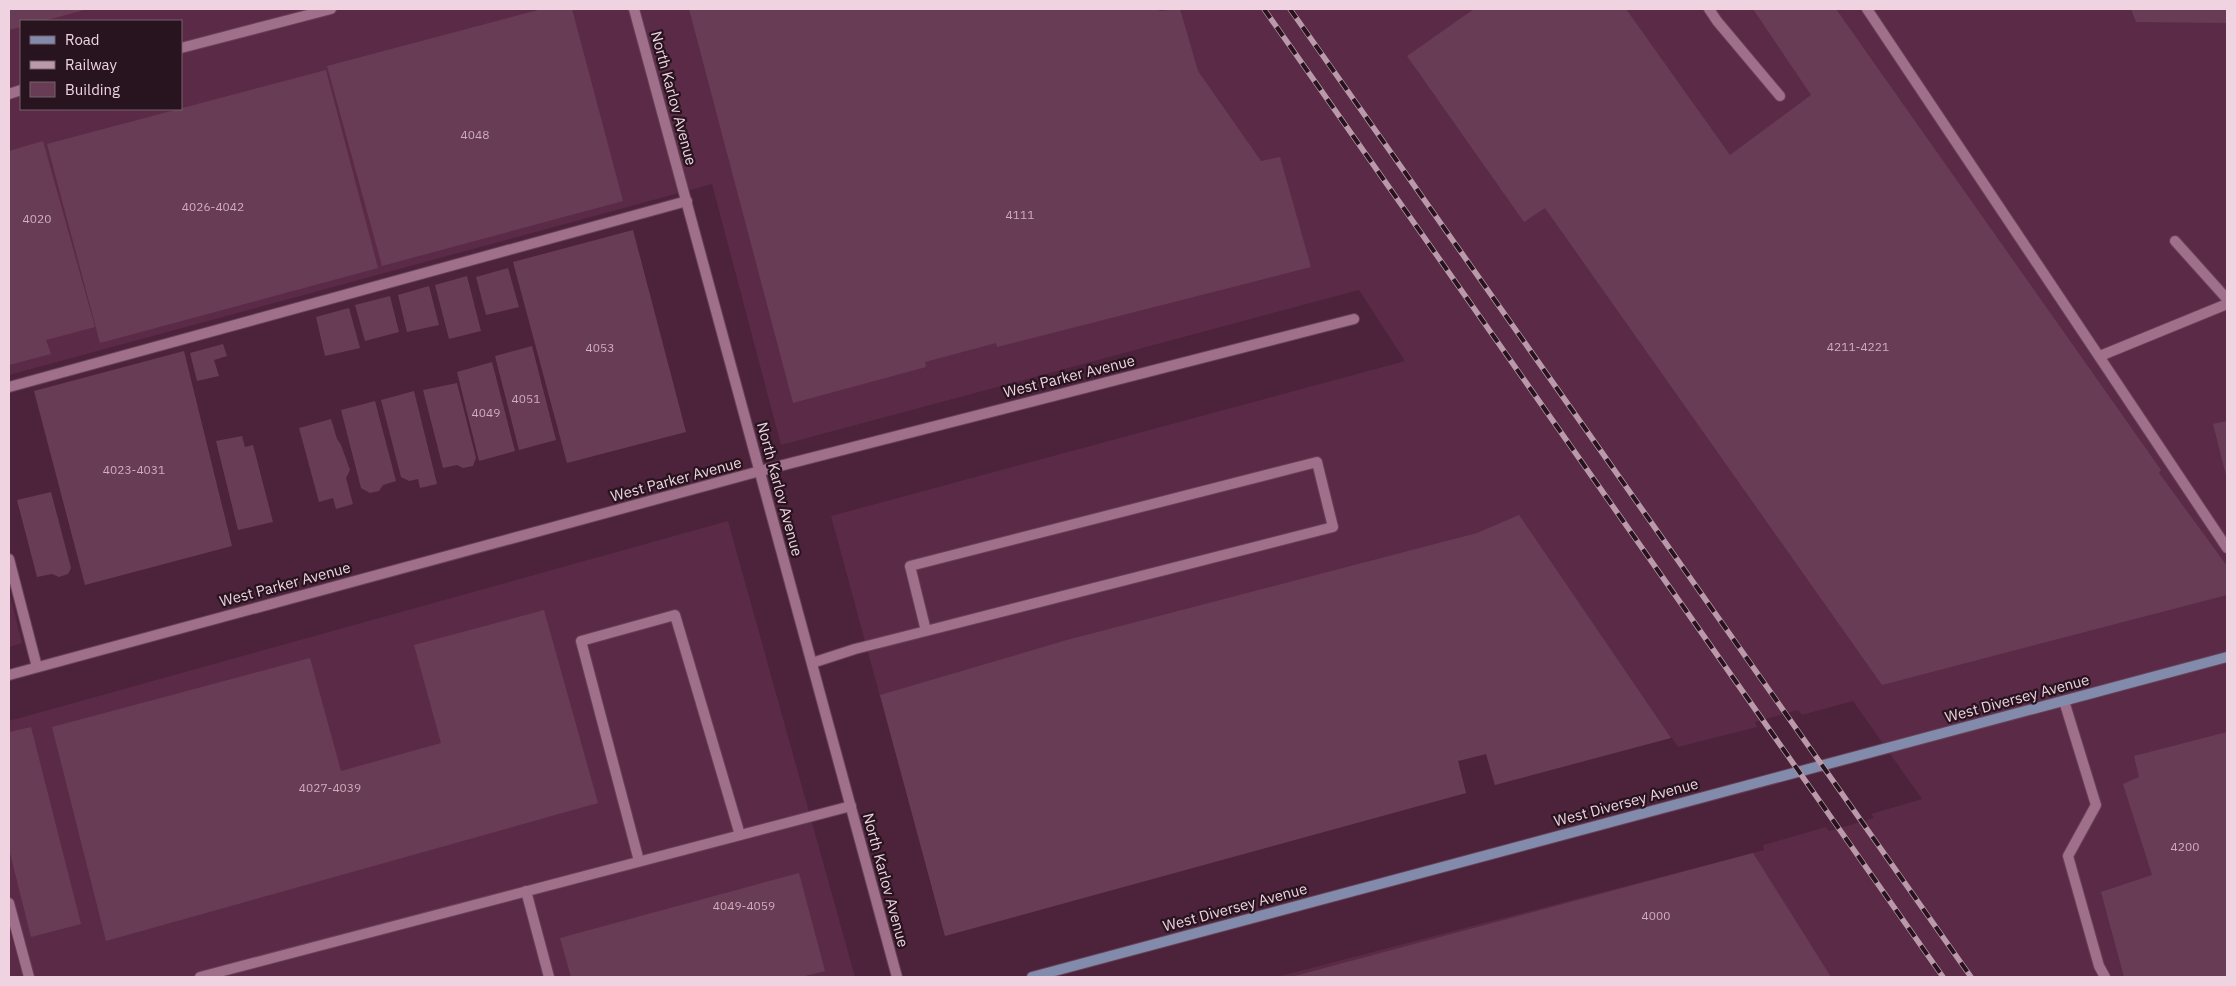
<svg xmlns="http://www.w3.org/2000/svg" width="2236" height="986" font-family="'IBM Plex Sans',sans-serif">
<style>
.built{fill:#5b2a47;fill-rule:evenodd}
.building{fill:#693c56}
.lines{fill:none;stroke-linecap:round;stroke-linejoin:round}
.service-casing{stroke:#664257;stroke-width:12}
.minor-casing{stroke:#664257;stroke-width:12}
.secondary-casing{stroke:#664257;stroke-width:12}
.service{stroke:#a06f89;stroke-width:10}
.minor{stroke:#a06f89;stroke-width:10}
.secondary{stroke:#828bac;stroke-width:10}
.rail-casing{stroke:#ba99aa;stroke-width:5.5}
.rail{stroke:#27141f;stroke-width:4;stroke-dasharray:11;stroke-linecap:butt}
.labels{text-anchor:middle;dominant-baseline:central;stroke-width:4.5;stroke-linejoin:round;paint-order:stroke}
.number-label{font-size:12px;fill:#ceadbe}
.street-label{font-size:15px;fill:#efd3e1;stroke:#27141f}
</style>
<rect width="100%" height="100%" fill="#4d223b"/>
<g class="built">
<path d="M9,9H2227V977H1277L1764,850L1763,845L1826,827L1829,831L1874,818L1871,814L1922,799L1853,701L1802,715L1798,710L1755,722L1757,727L1678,747L1671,737L1495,785L1486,754L1458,761L1466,793L945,936L831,516L1405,361L1359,290L781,445L712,184L9,375ZM21,21H181V109H21Z"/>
<path d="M728,521L855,977H26L9,916V721Z"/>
<path d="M9,591L22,643L9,647Z"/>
<path d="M9,928L23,977H9Z"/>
</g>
<g class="building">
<path d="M9,9H88L43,21H21V27L9,30Z"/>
<path d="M542,9H572L623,201L382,266L327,66Z"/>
<path d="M689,9H1159V11L1180,9L1198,71L1261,161L1280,157L1311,267L997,347L996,343L925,362L926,367L793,403Z"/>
<path d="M1474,9H1626L1730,155L1811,95L1753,9H1836L2161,470L2159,473L2227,566V595L1882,685L1545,208L1524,222L1407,56Z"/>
<path d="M2131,9H2227V23L2136,22Z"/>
<path d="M326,70L378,268L100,343L47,144Z"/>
<path d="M43,141L95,327L46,340L51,354L9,365V151Z"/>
<path d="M633,230L686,432L567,463L513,262Z"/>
<path d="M508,268L519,307L486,315L476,277Z"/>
<path d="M467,276L481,331L449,339L435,285Z"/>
<path d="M429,286L439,325L407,332L398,295Z"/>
<path d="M390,296L399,332L365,341L355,305Z"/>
<path d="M349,308L360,348L325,356L316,317Z"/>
<path d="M223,344L227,356L214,360L219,376L197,381L190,353Z"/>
<path d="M532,346L556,440L519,450L495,356Z"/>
<path d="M184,351L232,546L85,585L34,391Z"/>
<path d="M492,362L515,451L479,461L457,372Z"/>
<path d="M457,383L476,458L473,466L463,468L457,465L443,468L423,390Z"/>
<path d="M414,391L437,484L420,488L418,479L409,481L401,477L381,400Z"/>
<path d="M375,401L396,481L383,485L379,491L370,493L361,488L341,410Z"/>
<path d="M331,419L337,439L341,445L350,470L346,478L353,504L336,509L333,498L319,502L299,428Z"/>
<path d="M2227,421V479L2213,424Z"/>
<path d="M242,436L245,447L253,445L273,522L238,530L216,441Z"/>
<path d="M51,492L71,568L68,574L59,577L52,574L37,577L17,500Z"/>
<path d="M1519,515L1671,738L1495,785L1486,754L1458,761L1466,793L945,936L880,695L1067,640L1477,533Z"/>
<path d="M544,610L598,803L106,941L52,727L310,658L341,771L441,743L414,645Z"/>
<path d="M31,727L81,924L31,937L9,849V732Z"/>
<path d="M2227,732V977H2124L2101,892L2152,875L2123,784L2139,777L2134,756Z"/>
<path d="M1753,853L1831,977H1291Z"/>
<path d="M799,873L825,971L801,977H571L560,938Z"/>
</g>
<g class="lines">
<defs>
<g id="service">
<path d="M1709,9L1717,21L1780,96"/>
<path d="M1867,9L2227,548"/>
<path d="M2175,241L2227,299"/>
<path d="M2100,356L2227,304"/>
<path d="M9,387L687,201"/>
<path d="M9,559L37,667"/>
<path d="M812,663L855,649L926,631L1333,527L1317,462L910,566L926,631"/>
<path d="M2064,701L2096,805L2068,856L2099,966L2105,977"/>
<path d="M639,861L581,641L675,615L740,835"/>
<path d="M526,891L549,977"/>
<path d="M9,903L29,977"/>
<path d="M200,977L851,806"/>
</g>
<g id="minor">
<path d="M634,9L897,977"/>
<path d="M181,48L331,9"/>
<path d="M9,94L21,90"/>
<path d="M9,675L760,471L1354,319"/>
</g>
<path id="secondary" d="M1032,977L2227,657"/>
</defs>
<use href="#service" class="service-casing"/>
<use href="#minor" class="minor-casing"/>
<use href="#secondary" class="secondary-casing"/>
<use href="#service" class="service"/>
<use href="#minor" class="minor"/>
<use href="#secondary" class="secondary"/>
<defs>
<g id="rail">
<path d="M1264,9L1943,977"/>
<path d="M1290,9L1971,977"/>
</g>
</defs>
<use href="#rail" class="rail-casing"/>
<use href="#rail" class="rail"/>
</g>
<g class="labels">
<g class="number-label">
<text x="475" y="134">4048</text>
<text x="213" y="206">4026-4042</text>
<text x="1020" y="214">4111</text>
<text x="37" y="218">4020</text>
<text x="1858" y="346">4211-4221</text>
<text x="600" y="347">4053</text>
<text x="526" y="398">4051</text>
<text x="486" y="412">4049</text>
<text x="134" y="469">4023-4031</text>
<text x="330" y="787">4027-4039</text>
<text x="2185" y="846">4200</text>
<text x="744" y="905">4049-4059</text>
<text x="1656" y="915">4000</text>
</g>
<g class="street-label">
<text transform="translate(674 98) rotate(75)">North Karlov Avenue</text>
<text transform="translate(1069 376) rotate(-14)">West Parker Avenue</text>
<text transform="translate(676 479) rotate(-15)">West Parker Avenue</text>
<text transform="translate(780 489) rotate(75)">North Karlov Avenue</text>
<text transform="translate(285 584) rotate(-15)">West Parker Avenue</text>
<text transform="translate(2017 698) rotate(-15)">West Diversey Avenue</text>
<text transform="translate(1626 802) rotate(-15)">West Diversey Avenue</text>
<text transform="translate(886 880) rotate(75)">North Karlov Avenue</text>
<text transform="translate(1235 907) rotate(-15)">West Diversey Avenue</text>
</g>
</g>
<rect width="2236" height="986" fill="none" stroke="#efd3e1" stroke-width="20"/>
<rect x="20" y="20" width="162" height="90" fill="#27141f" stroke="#77606d"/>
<rect x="30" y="36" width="25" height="8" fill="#828bac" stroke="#77606d"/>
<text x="65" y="45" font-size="15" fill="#efd3e1">Road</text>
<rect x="30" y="61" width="25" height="8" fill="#ba99aa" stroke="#77606d"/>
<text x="65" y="70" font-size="15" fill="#efd3e1">Railway</text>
<rect x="30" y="82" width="25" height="15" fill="#693c56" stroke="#77606d"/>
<text x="65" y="95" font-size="15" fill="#efd3e1">Building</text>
</svg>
